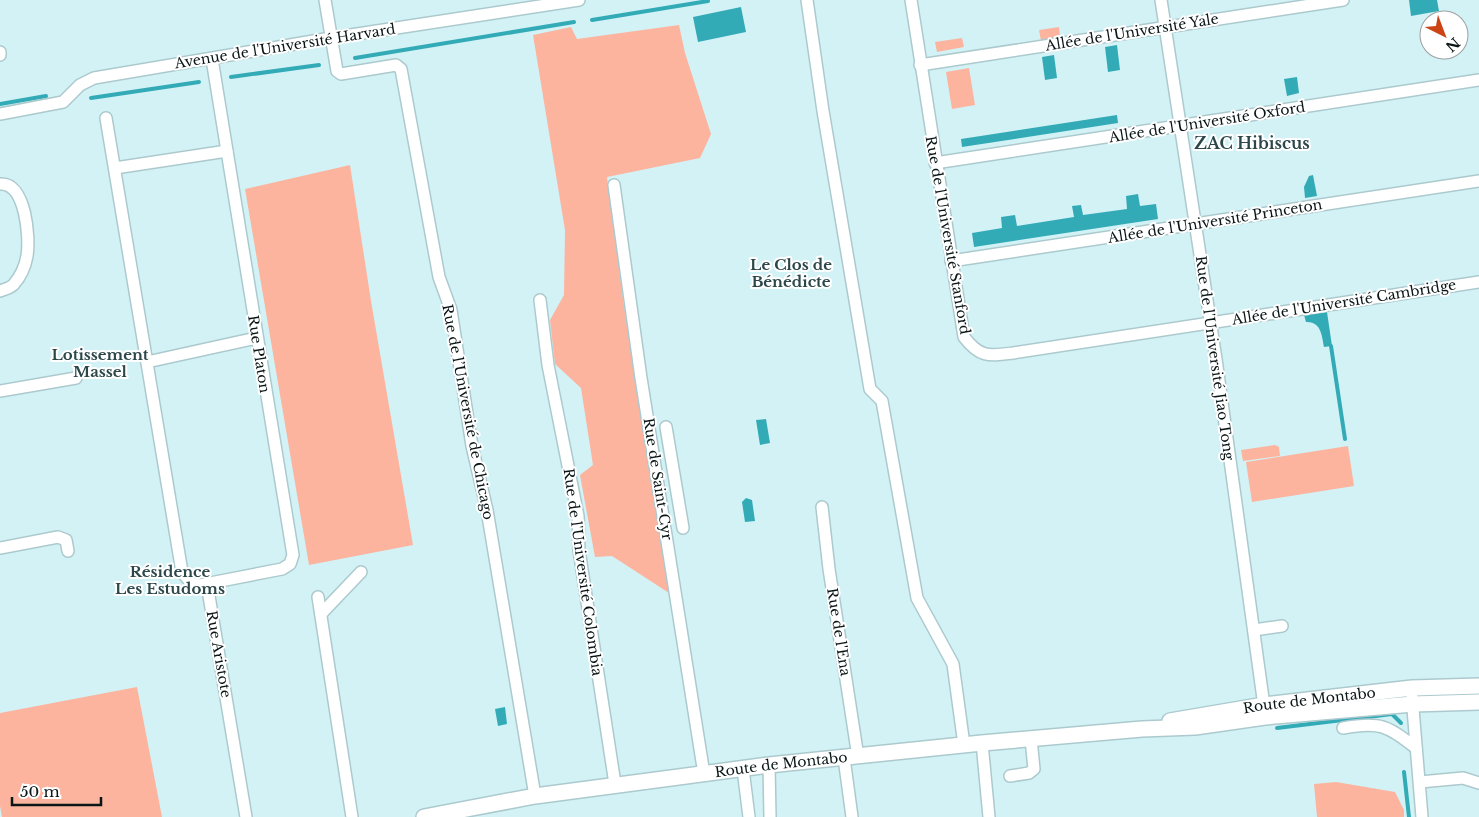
<svg xmlns="http://www.w3.org/2000/svg" width="1479" height="817" font-family="'Libre Baskerville',serif">
<style>
.green{fill:#fcb49f}
.water{fill:#33abb7}
.lines{fill:none;stroke-linecap:round;stroke-linejoin:round}
.stream{stroke:#33abb7;stroke-width:4}
.minor-casing{stroke:#accace;stroke-width:14}
.major-casing{stroke:#accace;stroke-width:18}
.minor{stroke:#fff;stroke-width:11}
.major{stroke:#fff;stroke-width:15}
.labels{text-anchor:middle;dominant-baseline:central;stroke-width:4;stroke-linejoin:round;paint-order:stroke}
.street-label{font-size:14px;fill:#0a1516;stroke:#fff}
.neighbourhood-label{font-size:15px;font-weight:bold;fill:#2c474a;stroke:#fff}
.quarter-label{font-size:16px;font-weight:bold;fill:#2c474a;stroke:#fff}
</style>
<rect width="100%" height="100%" fill="#d3f2f6"/>
<g class="green">
<path d="M679,25L685,53L711,134L700,158L607,177L623,299L669,593L612,556L595,557L580,475L593,465L581,388L555,364L550,320L564,295L565,230L533,35L571,27L577,39Z"/>
<path d="M1059,27L1060,38L1041,41L1039,30Z"/>
<path d="M962,38L964,47L937,52L935,42Z"/>
<path d="M969,68L975,105L952,109L946,72Z"/>
<path d="M350,165L371,301L413,545L309,565L245,189Z"/>
<path d="M1275,445L1279,447L1280,456L1243,461L1241,450Z"/>
<path d="M1348,446L1354,486L1252,502L1246,462Z"/>
<path d="M137,687L162,817H2L0,806V713Z"/>
<path d="M1336,782L1395,792L1404,810V817H1317L1314,784Z"/>
</g>
<g class="water">
<path d="M1409,0H1437L1439,11L1411,16Z"/>
<path d="M741,7L746,32L698,42L693,17Z"/>
<path d="M1117,45L1120,70L1108,72L1105,47Z"/>
<path d="M1054,55L1057,78L1045,80L1042,57Z"/>
<path d="M1297,77L1299,93L1287,96L1284,79Z"/>
<path d="M1117,115L1118,123L962,147L961,139Z"/>
<path d="M1313,175L1317,196L1305,198L1304,187L1309,176Z"/>
<path d="M1138,194L1140,206L1156,204L1158,219L974,247L972,233L1002,228L1001,217L1015,215L1017,226L1074,217L1072,206L1081,205L1083,215L1127,209L1126,196Z"/>
<path d="M1327,312L1332,346L1324,347C1322,336 1321,321 1306,322L1304,315Z"/>
<path d="M766,419L770,443L760,445L756,420Z"/>
<path d="M746,498L752,500L755,521L745,522L742,502Z"/>
<path d="M505,707L507,724L498,726L495,709Z"/>
</g>
<g class="lines">
<g class="stream">
<path d="M592,20L708,1"/>
<path d="M355,58L574,22"/>
<path d="M231,77L319,65"/>
<path d="M91,98L199,82"/>
<path d="M0,104L46,96"/>
<path d="M1331,346L1345,439"/>
<path d="M1277,728L1392,714L1401,723"/>
<path d="M1404,772L1409,817"/>
</g>
<defs>
<g id="minor">
<path d="M325,0L337,71L341,74L396,65L401,69L439,277L451,310L472,446L487,510L535,796"/>
<path d="M807,0L823,111L870,389L882,401L917,598L953,664L964,745"/>
<path d="M911,0L964,337C980,358 989,356 1013,353L1479,282"/>
<path d="M1161,0L1216,359L1265,713"/>
<path d="M0,52V55"/>
<path d="M920,65L1343,0"/>
<path d="M0,114L63,102L80,85L94,78L331,38L579,0"/>
<path d="M106,118L182,572L191,583L200,585L282,569L290,564L293,555L212,59"/>
<path d="M935,163L1479,80"/>
<path d="M115,168L227,151"/>
<path d="M0,184C26,182 30,238 27,256C25,267 21,276 14,284C11,288 5,289 0,291"/>
<path d="M614,185L641,378L704,774"/>
<path d="M951,261L1479,181"/>
<path d="M540,300L548,365L578,516L579,550L615,784"/>
<path d="M147,362L256,338"/>
<path d="M0,391L76,378"/>
<path d="M666,427L683,528"/>
<path d="M822,507L829,569L858,757"/>
<path d="M0,548L58,537L66,540L68,551"/>
<path d="M207,584L246,817"/>
<path d="M318,597L352,817"/>
<path d="M321,614L361,572"/>
<path d="M1254,630L1282,626"/>
<path d="M1412,697L1422,817"/>
<path d="M1343,728C1381,721 1387,726 1416,748"/>
<path d="M982,743L989,817"/>
<path d="M844,758L852,817"/>
<path d="M769,765L770,817"/>
<path d="M743,769L749,817"/>
<path d="M1010,776L1029,773L1034,769L1031,739"/>
<path d="M1420,782L1463,778L1479,783"/>
</g>
<g id="major">
<path id="s1" d="M1170,721L1264,705L1412,688L1479,686"/>
<path id="s2" d="M424,817L535,796L769,765L982,743L1142,729L1195,727L1265,717L1413,704L1479,702"/>
</g>
</defs>
<use href="#minor" class="minor-casing"/>
<use href="#major" class="major-casing"/>
<use href="#minor" class="minor"/>
<use href="#major" class="major"/>
</g>
<g class="labels">
<g class="street-label">
<text transform="translate(1132 32) rotate(-9)">Allée de l'Université Yale</text>
<text transform="translate(285 46) rotate(-9)">Avenue de l'Université Harvard</text>
<text transform="translate(1207 122) rotate(-9)">Allée de l'Université Oxford</text>
<text transform="translate(1215 221) rotate(-9)">Allée de l'Université Princeton</text>
<text transform="translate(948 235) rotate(80)">Rue de l'Université Stanford</text>
<text transform="translate(1344 302) rotate(-9)">Allée de l'Université Cambridge</text>
<text transform="translate(259 354) rotate(81)">Rue Platon</text>
<text transform="translate(1215 358) rotate(82)">Rue de l'Université Jiao Tong</text>
<text transform="translate(468 412) rotate(79)">Rue de l’Université de Chicago</text>
<text transform="translate(658 479) rotate(81)">Rue de Saint-Cyr</text>
<text transform="translate(583 572) rotate(82)">Rue de l'Université Colombia</text>
<text transform="translate(839 632) rotate(81)">Rue de l'Ena</text>
<text transform="translate(219 654) rotate(80)">Rue Aristote</text>
<text stroke="none"><textPath href="#s1" startOffset="141">Route de Montabo</textPath></text>
<text stroke="none"><textPath href="#s2" startOffset="361">Route de Montabo</textPath></text>
</g>
<g class="neighbourhood-label">
<text x="791" y="264">Le Clos de<tspan x="791" dy="17">Bénédicte</tspan></text>
<text x="100" y="354">Lotissement<tspan x="100" dy="17">Massel</tspan></text>
<text x="170" y="571">Résidence<tspan x="170" dy="17">Les Estudoms</tspan></text>
</g>
<g class="quarter-label">
<text x="1252" y="143">ZAC Hibiscus</text>
</g>
</g>
<g transform="translate(1444 35) rotate(138)"><circle r="24" fill="#ffffff" stroke="#9da1a2"/>
<path d="M0-4L9 19L0 12L-9 19Z" fill="#cc4416"/>
<text y="-8" font-size="14" font-weight="bold" text-anchor="middle" fill="#0a1516">N</text>
</g>
<path d="M12 797v8h89v-8" fill="none" stroke="#0a1516" stroke-width="2.5"/>
<text x="20" y="797" font-size="15" fill="#0a1516" stroke="#ffffff" stroke-width="4" paint-order="stroke">50 m</text>
</svg>
